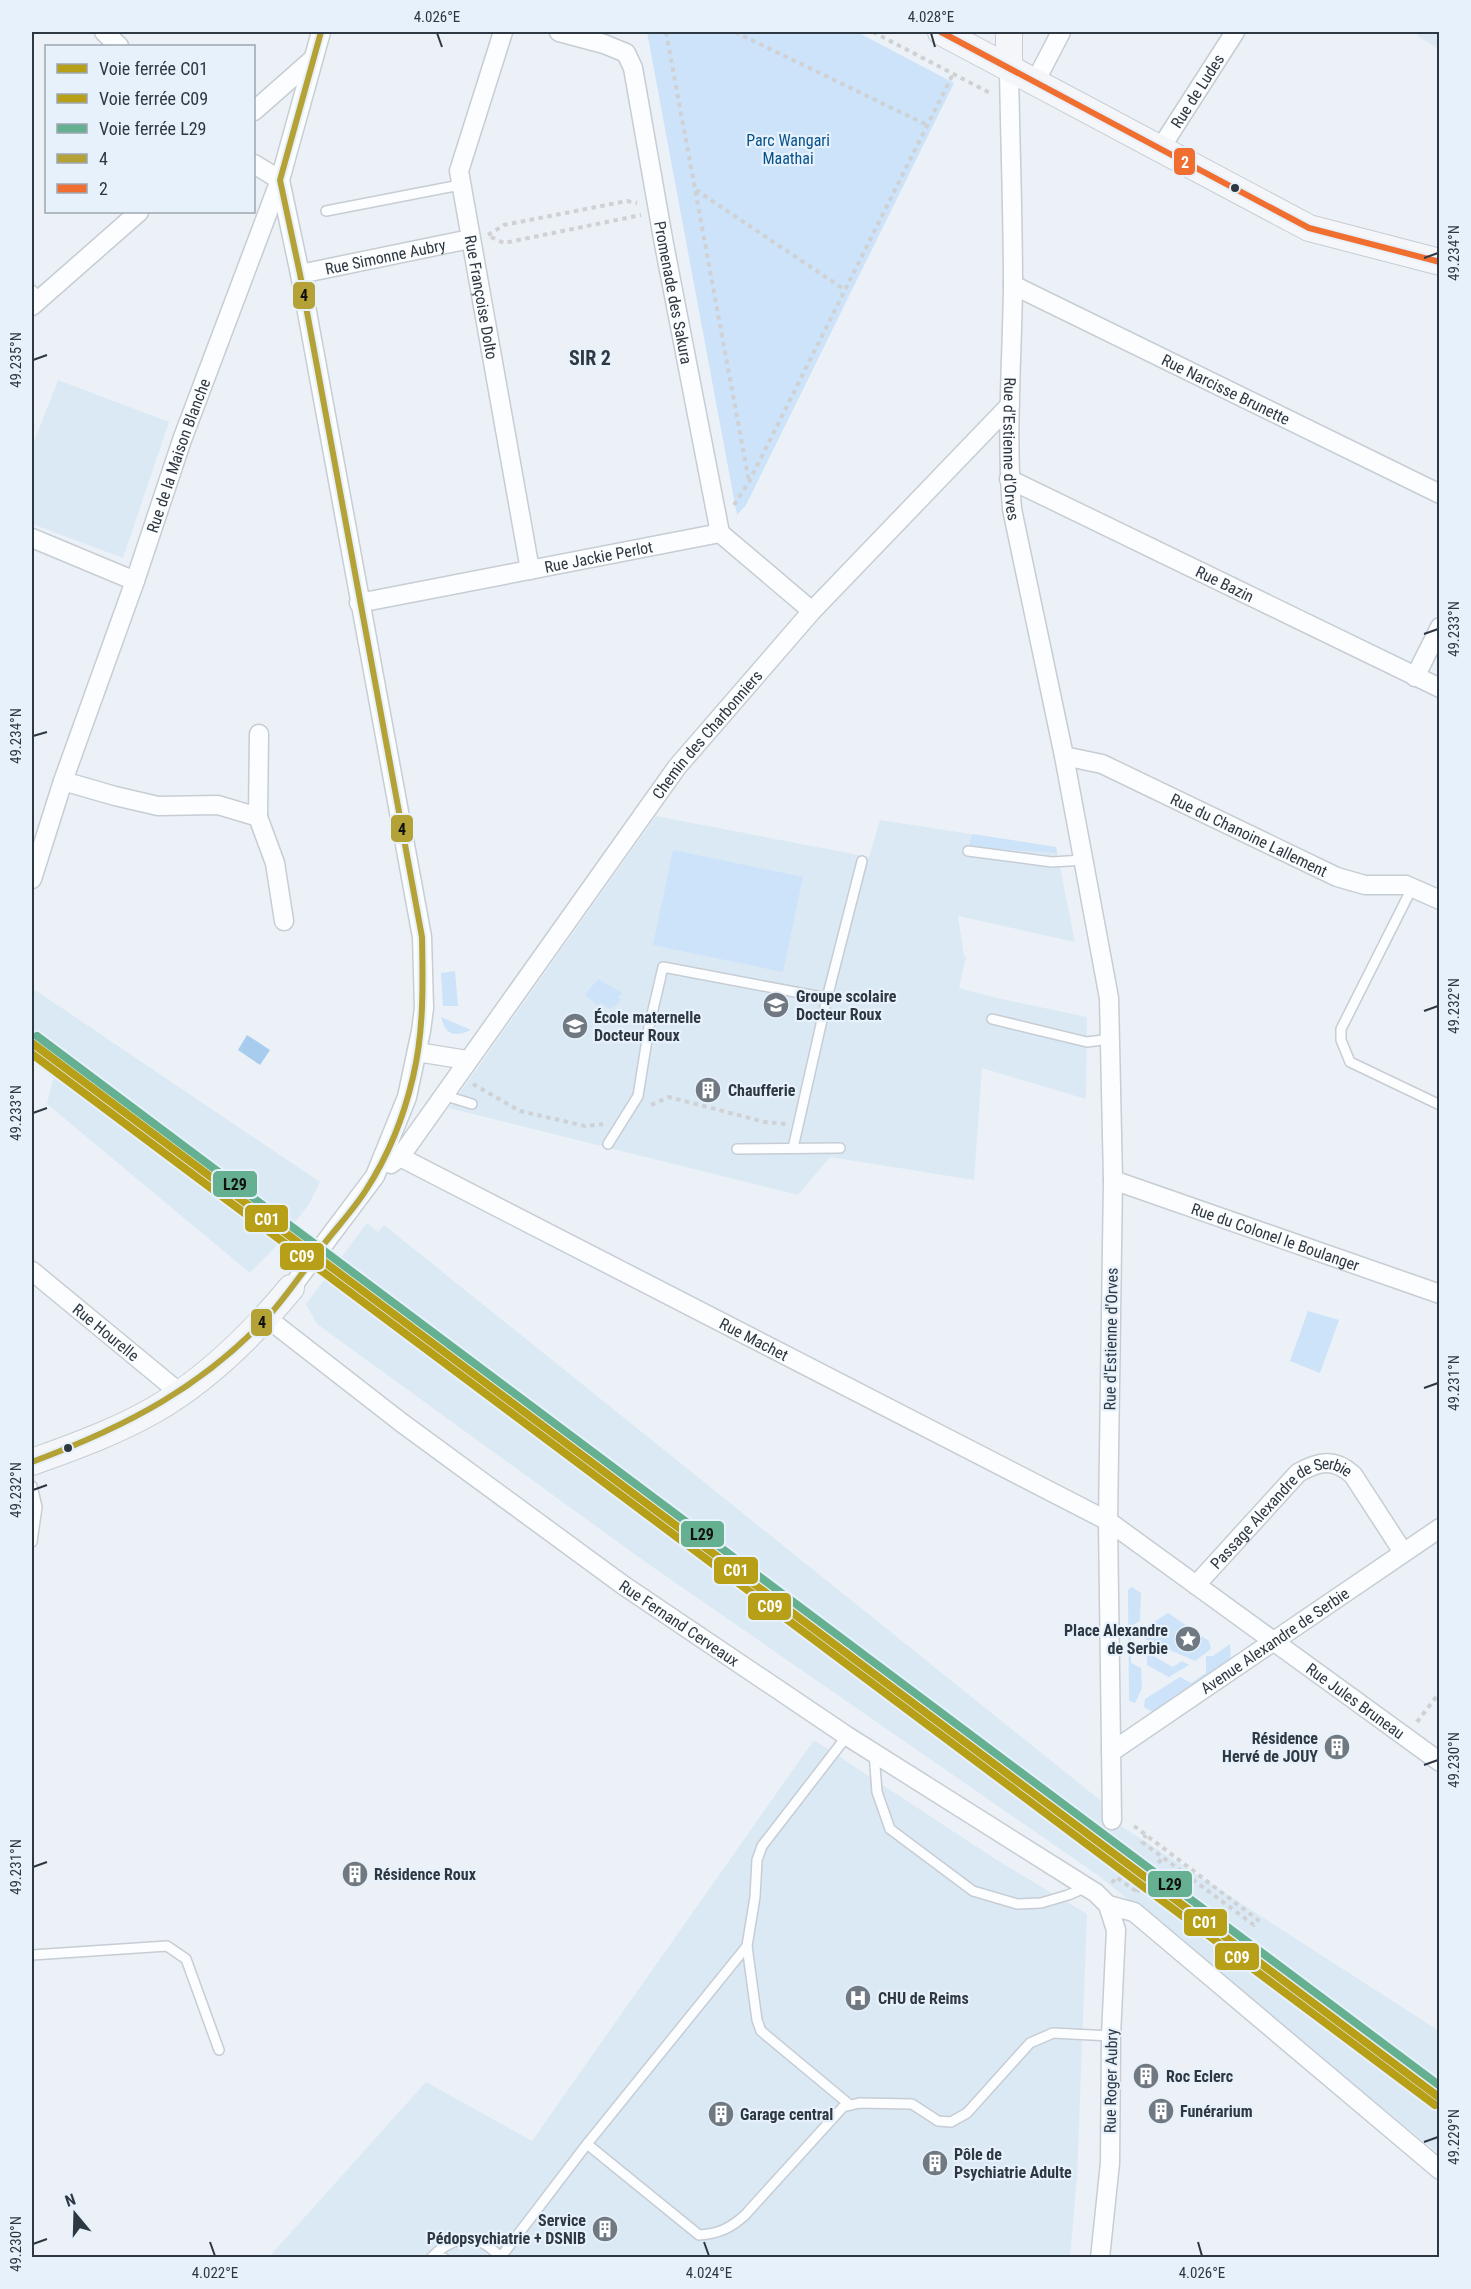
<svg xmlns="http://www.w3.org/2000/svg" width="1471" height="2289" font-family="'Roboto Condensed',sans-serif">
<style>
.built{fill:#dbe9f5}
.green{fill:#cce3f9}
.water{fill:#a8ccee}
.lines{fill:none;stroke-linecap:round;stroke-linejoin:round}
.lane-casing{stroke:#c6cdd4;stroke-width:12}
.street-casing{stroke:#c6cdd4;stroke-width:21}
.secondary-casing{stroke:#c6cdd4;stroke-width:28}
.path{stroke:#cfd1d4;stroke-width:4;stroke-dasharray:4.5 4.5;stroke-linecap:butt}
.lane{stroke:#fcfdfe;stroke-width:9}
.street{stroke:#fcfdfe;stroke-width:18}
.secondary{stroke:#f4f6f9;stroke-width:26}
.bus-1-casing{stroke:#e7f1fb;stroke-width:10}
.bus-2-casing{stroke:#e7f1fb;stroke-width:10}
.bus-1{stroke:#b4a236;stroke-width:6}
.bus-2{stroke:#f06e30;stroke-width:6}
.rail-1-casing{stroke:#e7f1fb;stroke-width:12}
.rail-2-casing{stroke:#e7f1fb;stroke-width:12}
.rail-3-casing{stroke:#e7f1fb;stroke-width:12}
.rail-1{stroke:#b7a017;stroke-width:8}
.rail-2{stroke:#b7a017;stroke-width:8}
.rail-3{stroke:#64b090;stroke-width:8}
.ticks{fill:none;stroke:#2e3842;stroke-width:2}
.bus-dot{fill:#2e3842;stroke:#e7f1fb;stroke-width:2}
.labels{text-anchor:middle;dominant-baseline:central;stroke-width:4.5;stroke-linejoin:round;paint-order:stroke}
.street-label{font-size:16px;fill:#2e3842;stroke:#e7f1fb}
.park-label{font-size:16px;fill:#06538b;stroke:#e7f1fb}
.poi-label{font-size:16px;font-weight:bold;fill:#2e3842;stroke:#e7f1fb;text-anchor:start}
.quarter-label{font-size:20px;font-weight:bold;fill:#2e3842;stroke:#e7f1fb}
.line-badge{stroke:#e7f1fb;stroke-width:2}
.badge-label{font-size:16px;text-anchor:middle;font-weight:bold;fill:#fff}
.pale-badge-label{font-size:16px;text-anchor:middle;font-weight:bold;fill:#111}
.neatline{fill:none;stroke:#2e3842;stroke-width:2}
.ticks-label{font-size:15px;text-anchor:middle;fill:#2e3842}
</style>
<rect width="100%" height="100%" fill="#ebf1f6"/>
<g class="built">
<path d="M1420,32H1439V49L1417,36Z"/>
<path d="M58,380L169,422L123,558L32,524V447Z"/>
<path d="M656,816L869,857L880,820L1056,847L1075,942L958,916L964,956L966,957L959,988L997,998L1087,1017L1086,1099L982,1068L974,1180L830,1157L798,1195L449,1108Z"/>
<path d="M32,988L320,1182L309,1204L280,1242L250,1273L47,1104L53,1078L32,1061Z"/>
<path d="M367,1223L378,1232L384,1225L1105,1804L1104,1815L1439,2031V2154L1099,1876L644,1561L317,1324L306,1304Z"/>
<path d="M814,1740L1000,1862L1087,1914L1077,2178L1070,2257L268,2258L426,2082L532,2141Z"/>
</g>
<g class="green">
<path d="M647,32H857L954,83L746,505L737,515Z"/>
<path d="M972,834L1056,847L1057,853L969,847Z"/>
<path d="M673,850L803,877L783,972L653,945Z"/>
<path d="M455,971L458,1006H443L441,973Z"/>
<path d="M598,979L622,993L618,998L621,999L615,1006L609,1009L601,1003L597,1005L585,995Z"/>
<path d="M441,1017L471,1030C454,1037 446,1036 441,1017Z"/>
<path d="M1308,1311L1339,1320L1320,1373L1290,1361Z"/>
<path d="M1132,1587L1141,1593L1140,1621L1131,1626V1663L1141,1668L1142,1688L1135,1703L1129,1701L1128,1590Z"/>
<path d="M1168,1613L1209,1641L1211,1649L1195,1661L1145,1639L1149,1625Z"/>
<path d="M1147,1644L1154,1648L1155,1657L1173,1667L1182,1661L1189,1665L1169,1677L1147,1665Z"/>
<path d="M1230,1644L1231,1663L1156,1714L1144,1707L1145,1699L1180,1677L1191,1683L1206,1673V1656H1213Z"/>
</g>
<path class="water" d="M247,1035L270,1050L260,1065L238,1050Z"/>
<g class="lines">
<defs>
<g id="lane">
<path d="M326,211L460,185"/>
<path d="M32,290L40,298"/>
<path d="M968,851L1052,862L1083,860"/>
<path d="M1412,888L1341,1029V1040L1350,1062L1440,1105"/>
<path d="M992,1019L1087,1042L1110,1039"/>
<path d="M443,1095L472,1104"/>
<path d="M608,1144L638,1096L649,1027L663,967L827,998"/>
<path d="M793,1148L827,998L862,861"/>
<path d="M737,1149L840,1148"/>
<path d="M32,1486L37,1507L32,1542"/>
<path d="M874,1753L877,1792L890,1829L973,1891L1017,1904L1041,1903L1068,1895L1087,1887"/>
<path d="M747,1946L757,2020L761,2031L850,2105"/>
<path d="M32,1955L167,1946L186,1959L219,2050"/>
<path d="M587,2144L699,2235C718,2234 731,2228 745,2215L843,2107L859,2103L912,2104L938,2121L951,2122L967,2113L1030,2043L1053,2033L1111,2036"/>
<path d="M431,2258C443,2245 461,2235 480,2242C487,2244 494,2252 501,2256"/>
<path d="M442,2258H444"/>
<path d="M500,2258L587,2144L747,1946L755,1897L757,1860L762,1846L847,1736"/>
</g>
<g id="street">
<path d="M104,32L119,46"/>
<path id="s1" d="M503,32L459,171L530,570"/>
<path id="s2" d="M559,32L604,44L626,53L633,68L664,244L720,533"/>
<path id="s3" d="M1009,67C1010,140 1013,213 1013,286C1012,361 1006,435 1012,509L1064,756L1109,998L1113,1180L1108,1521L1112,1820"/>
<path d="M1035,82L1061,32"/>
<path d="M254,111L313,59"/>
<path id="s4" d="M1160,149L1235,32"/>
<path d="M254,164L280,180"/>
<path d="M280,180L300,274L422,937L424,1008L421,1031L407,1097L375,1176L291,1288"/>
<path id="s5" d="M300,274L470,239"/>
<path id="s6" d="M1013,285L1440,494"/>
<path d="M32,306L139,212"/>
<path id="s7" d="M1009,479L1440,688"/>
<path d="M720,533L812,611"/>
<path d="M32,538L135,581"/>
<path id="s8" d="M359,603L720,533"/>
<path d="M1415,677L1440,627"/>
<path id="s9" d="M1064,756L1102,764L1337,877L1365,885H1406L1440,900"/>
<path d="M63,781L115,796L158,806L218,805L258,817L275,863L284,921"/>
<path d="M258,817L259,734"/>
<path id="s10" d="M32,879L63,781L135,581L182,440L280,180L321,32"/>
<path d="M417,1052L467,1060"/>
<path id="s11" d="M400,1157L1108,1521L1440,1762"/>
<path id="s12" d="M391,1164L400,1157L677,767L812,611L1010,405"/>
<path id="s13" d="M1113,1180L1440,1294"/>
<path id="s14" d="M32,1271L180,1393"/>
<path id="s15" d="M267,1318L402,1423L623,1585L847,1736L1096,1893L1108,1905L1116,1930L1111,2036L1110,2163L1100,2258"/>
<path id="s16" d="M1196,1585L1298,1473C1319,1461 1334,1458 1353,1475L1403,1552"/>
<path id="s17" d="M1111,1752L1440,1528"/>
<path d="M1108,1905L1134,1912L1440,2170"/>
</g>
<g id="secondary">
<path d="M941,32L1309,228L1440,262"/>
<path d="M1009,67V32"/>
<path d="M32,1462C73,1447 116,1432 154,1410C208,1379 252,1335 291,1288"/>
</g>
</defs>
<use href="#lane" class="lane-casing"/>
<use href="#street" class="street-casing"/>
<use href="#secondary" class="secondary-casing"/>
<g class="path">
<path d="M666,32L749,482"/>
<path d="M735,32L927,125"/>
<path d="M873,32L992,94"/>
<path d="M696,190L845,290"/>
<path d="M488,235L504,225L627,201L637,203"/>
<path d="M491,237L504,243L641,215"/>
<path d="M734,505L749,482L953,74"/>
<path d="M473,1084L520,1111L585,1126L603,1124"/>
<path d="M651,1105L669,1097L765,1122L786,1124"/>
<path d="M1417,1722L1440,1692"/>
<path d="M1134,1826L1146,1835L1258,1920L1254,1925L1142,1842L1146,1835"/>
<path d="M1112,1883L1116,1877L1136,1891"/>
<path d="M1137,1892L1163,1857"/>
</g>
<use href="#lane" class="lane"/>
<use href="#street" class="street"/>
<use href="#secondary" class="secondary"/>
<defs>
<path id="bus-1" d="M32,1462C125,1427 204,1387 272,1312C291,1290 307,1266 324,1244C338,1226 354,1209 366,1190C388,1156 404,1116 413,1077C424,1031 423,984 422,937L300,274L280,180L321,32"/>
<path id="bus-2" d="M941,32L1309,228L1440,262"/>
</defs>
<use href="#bus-1" class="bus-1-casing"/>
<use href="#bus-2" class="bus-2-casing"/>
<use href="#bus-1" class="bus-1"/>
<use href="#bus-2" class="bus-2"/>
<defs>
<path id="rail-1" d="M32,1043L1440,2098"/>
<path id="rail-2" d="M32,1054L1435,2105"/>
<path id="rail-3" d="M37,1036L1440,2086"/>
</defs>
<use href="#rail-1" class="rail-1-casing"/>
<use href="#rail-2" class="rail-2-casing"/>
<use href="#rail-3" class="rail-3-casing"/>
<use href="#rail-1" class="rail-1"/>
<use href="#rail-2" class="rail-2"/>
<use href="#rail-3" class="rail-3"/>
</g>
<path class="ticks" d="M437,33L442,47M931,33L935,47M1424,258L1438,253M33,360L47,355M1424,634L1438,629M33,736L47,732M1424,1011L1438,1006M33,1113L47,1108M1424,1388L1438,1383M33,1490L47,1485M1424,1765L1438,1760M33,1867L47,1862M1424,2142L1438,2137M210,2242L215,2256M704,2242L709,2256M1198,2242L1202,2256M33,2244L47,2239"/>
<defs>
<symbol id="school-disc" viewBox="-11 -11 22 22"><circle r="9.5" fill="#707981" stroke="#e7f1fb"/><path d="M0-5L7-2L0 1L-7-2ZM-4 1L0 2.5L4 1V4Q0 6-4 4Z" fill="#fff"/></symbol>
<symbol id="building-disc" viewBox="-11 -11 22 22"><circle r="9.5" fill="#707981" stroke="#e7f1fb"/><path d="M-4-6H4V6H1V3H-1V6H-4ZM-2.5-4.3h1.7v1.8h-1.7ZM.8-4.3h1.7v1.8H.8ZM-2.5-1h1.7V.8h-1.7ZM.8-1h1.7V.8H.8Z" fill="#fff"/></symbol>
<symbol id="sight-disc" viewBox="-11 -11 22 22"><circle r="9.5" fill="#707981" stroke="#e7f1fb"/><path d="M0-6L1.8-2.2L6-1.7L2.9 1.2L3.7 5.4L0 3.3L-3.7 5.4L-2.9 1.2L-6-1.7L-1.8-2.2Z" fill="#fff"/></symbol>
<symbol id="hospital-disc" viewBox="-11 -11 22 22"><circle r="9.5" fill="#707981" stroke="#e7f1fb"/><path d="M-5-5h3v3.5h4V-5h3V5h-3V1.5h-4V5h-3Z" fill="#fff"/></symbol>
</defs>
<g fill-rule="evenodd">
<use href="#school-disc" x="761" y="990" width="30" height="30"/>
<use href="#school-disc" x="560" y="1011" width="30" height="30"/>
<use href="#building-disc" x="693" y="1075" width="30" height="30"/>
<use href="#sight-disc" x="1173" y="1624" width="30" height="30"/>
<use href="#building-disc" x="1322" y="1732" width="30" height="30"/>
<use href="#building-disc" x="340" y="1859" width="30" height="30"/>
<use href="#hospital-disc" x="843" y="1983" width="30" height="30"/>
<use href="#building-disc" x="1131" y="2061" width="30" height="30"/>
<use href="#building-disc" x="1146" y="2096" width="30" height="30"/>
<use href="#building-disc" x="706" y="2099" width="30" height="30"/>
<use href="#building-disc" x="920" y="2148" width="30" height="30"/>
<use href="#building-disc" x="590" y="2214" width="30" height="30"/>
</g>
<g class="bus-dot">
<circle cx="1235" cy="188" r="5"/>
<circle cx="68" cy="1448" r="5"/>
</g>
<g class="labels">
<g class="street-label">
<text stroke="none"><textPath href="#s4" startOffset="69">Rue de Ludes</textPath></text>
<text stroke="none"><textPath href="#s5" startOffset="87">Rue Simonne Aubry</textPath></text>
<text stroke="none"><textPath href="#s2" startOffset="315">Promenade des Sakura</textPath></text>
<text stroke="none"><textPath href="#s1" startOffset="274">Rue Françoise Dolto</textPath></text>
<text stroke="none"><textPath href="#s6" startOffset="237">Rue Narcisse Brunette</textPath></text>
<text stroke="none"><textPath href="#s3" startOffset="382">Rue d'Estienne d'Orves</textPath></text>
<text stroke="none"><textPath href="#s10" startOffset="448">Rue de la Maison Blanche</textPath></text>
<text stroke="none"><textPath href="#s8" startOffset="244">Rue Jackie Perlot</textPath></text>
<text stroke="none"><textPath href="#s7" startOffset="240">Rue Bazin</textPath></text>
<text stroke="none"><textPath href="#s12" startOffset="534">Chemin des Charbonniers</textPath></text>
<text stroke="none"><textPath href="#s9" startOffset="202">Rue du Chanoine Lallement</textPath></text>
<text stroke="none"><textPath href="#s13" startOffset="172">Rue du Colonel le Boulanger</textPath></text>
<text stroke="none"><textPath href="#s14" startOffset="96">Rue Hourelle</textPath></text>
<text stroke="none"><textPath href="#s11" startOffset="398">Rue Machet</textPath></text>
<text transform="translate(1111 1339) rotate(-89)">Rue d'Estienne d'Orves</text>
<text stroke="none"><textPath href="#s16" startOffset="117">Passage Alexandre de Serbie</textPath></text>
<text stroke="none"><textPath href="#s15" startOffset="513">Rue Fernand Cerveaux</textPath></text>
<text stroke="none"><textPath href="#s17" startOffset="198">Avenue Alexandre de Serbie</textPath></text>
<text stroke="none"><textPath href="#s11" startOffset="1102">Rue Jules Bruneau</textPath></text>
<text transform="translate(1111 2081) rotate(-89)">Rue Roger Aubry</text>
</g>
<g class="park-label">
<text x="788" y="140">Parc Wangari<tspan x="788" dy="18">Maathai</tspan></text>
</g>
<g class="poi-label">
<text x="796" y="996">Groupe scolaire<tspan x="796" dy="18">Docteur Roux</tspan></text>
<text x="594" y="1017">École maternelle<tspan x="594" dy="18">Docteur Roux</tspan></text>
<text x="728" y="1090">Chaufferie</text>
<text x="1168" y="1630" text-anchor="end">Place Alexandre<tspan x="1168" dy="18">de Serbie</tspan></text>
<text x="1318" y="1738" text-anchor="end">Résidence<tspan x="1318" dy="18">Hervé de JOUY</tspan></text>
<text x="374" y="1874">Résidence Roux</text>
<text x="878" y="1998">CHU de Reims</text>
<text x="1166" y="2076">Roc Eclerc</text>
<text x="1180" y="2111">Funérarium</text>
<text x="740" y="2114">Garage central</text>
<text x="954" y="2154">Pôle de<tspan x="954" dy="18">Psychiatrie Adulte</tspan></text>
<text x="586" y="2220" text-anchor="end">Service<tspan x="586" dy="18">Pédopsychiatrie + DSNIB</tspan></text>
</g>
<g class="quarter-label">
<text x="590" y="358">SIR 2</text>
</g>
</g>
<g class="line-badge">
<rect x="1173" y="147" width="23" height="29" rx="6" fill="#f06e30"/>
<rect x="292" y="281" width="24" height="29" rx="6" fill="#b4a236"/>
<rect x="390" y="814" width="24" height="29" rx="6" fill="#b4a236"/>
<rect x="212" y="1170" width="46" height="28" rx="6" fill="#64b090"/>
<rect x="244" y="1204" width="45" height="29" rx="6" fill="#b7a017"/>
<rect x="279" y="1242" width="46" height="29" rx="6" fill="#b7a017"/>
<rect x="250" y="1308" width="23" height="29" rx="6" fill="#b4a236"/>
<rect x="680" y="1520" width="45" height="28" rx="6" fill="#64b090"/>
<rect x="713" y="1556" width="46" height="29" rx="6" fill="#b7a017"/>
<rect x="747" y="1592" width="45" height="29" rx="6" fill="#b7a017"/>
<rect x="1147" y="1870" width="46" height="28" rx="6" fill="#64b090"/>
<rect x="1183" y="1908" width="45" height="29" rx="6" fill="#b7a017"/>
<rect x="1214" y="1942" width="46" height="29" rx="6" fill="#b7a017"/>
</g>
<g class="badge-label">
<text x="1185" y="168">2</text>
<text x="267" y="1225">C01</text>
<text x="302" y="1262">C09</text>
<text x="736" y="1576">C01</text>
<text x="770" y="1612">C09</text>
<text x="1205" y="1928">C01</text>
<text x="1237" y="1963">C09</text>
</g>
<g class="pale-badge-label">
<text x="304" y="301">4</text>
<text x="402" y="835">4</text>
<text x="235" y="1190">L29</text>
<text x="262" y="1328">4</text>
<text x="702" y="1540">L29</text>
<text x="1170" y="1890">L29</text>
</g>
<rect width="1471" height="2289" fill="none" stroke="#e7f1fb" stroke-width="66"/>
<rect x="45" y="45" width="210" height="168" fill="#e7f1fb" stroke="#9da7b1" stroke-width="1.5"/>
<rect x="57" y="64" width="30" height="9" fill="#b7a017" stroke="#9da7b1" stroke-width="1.5"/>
<text x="99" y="75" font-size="18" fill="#2e3842">Voie ferrée C01</text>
<rect x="57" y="94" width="30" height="9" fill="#b7a017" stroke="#9da7b1" stroke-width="1.5"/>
<text x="99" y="105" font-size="18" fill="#2e3842">Voie ferrée C09</text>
<rect x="57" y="124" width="30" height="9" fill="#64b090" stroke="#9da7b1" stroke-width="1.5"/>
<text x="99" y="135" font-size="18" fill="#2e3842">Voie ferrée L29</text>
<rect x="57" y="154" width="30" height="9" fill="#b4a236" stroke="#9da7b1" stroke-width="1.5"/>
<text x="99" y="165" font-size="18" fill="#2e3842">4</text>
<rect x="57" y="184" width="30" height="9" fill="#f06e30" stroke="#9da7b1" stroke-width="1.5"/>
<text x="99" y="195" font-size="18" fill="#2e3842">2</text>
<g transform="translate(75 2214) rotate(341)" stroke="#e7f1fb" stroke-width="4.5" paint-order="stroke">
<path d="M0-4.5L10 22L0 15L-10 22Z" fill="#2e3842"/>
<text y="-9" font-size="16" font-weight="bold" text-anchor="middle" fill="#2e3842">N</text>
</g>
<rect x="33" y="33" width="1405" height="2223" class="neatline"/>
<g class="ticks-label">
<text x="437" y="22">4.026°E</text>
<text x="931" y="22">4.028°E</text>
<text transform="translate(1454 253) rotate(-90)" y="5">49.234°N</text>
<text transform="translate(16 360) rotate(-90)" y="5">49.235°N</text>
<text transform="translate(1454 629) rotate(-90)" y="5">49.233°N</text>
<text transform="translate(16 736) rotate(-90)" y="5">49.234°N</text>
<text transform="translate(1454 1006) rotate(-90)" y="5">49.232°N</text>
<text transform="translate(16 1113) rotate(-90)" y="5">49.233°N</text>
<text transform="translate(1454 1383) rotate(-90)" y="5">49.231°N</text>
<text transform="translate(16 1490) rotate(-90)" y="5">49.232°N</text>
<text transform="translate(1454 1760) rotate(-90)" y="5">49.230°N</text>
<text transform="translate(16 1867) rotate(-90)" y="5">49.231°N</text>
<text transform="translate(1454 2137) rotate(-90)" y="5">49.229°N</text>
<text transform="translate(16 2244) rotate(-90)" y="5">49.230°N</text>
<text x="215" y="2278">4.022°E</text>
<text x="709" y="2278">4.024°E</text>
<text x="1202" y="2278">4.026°E</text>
</g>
</svg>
